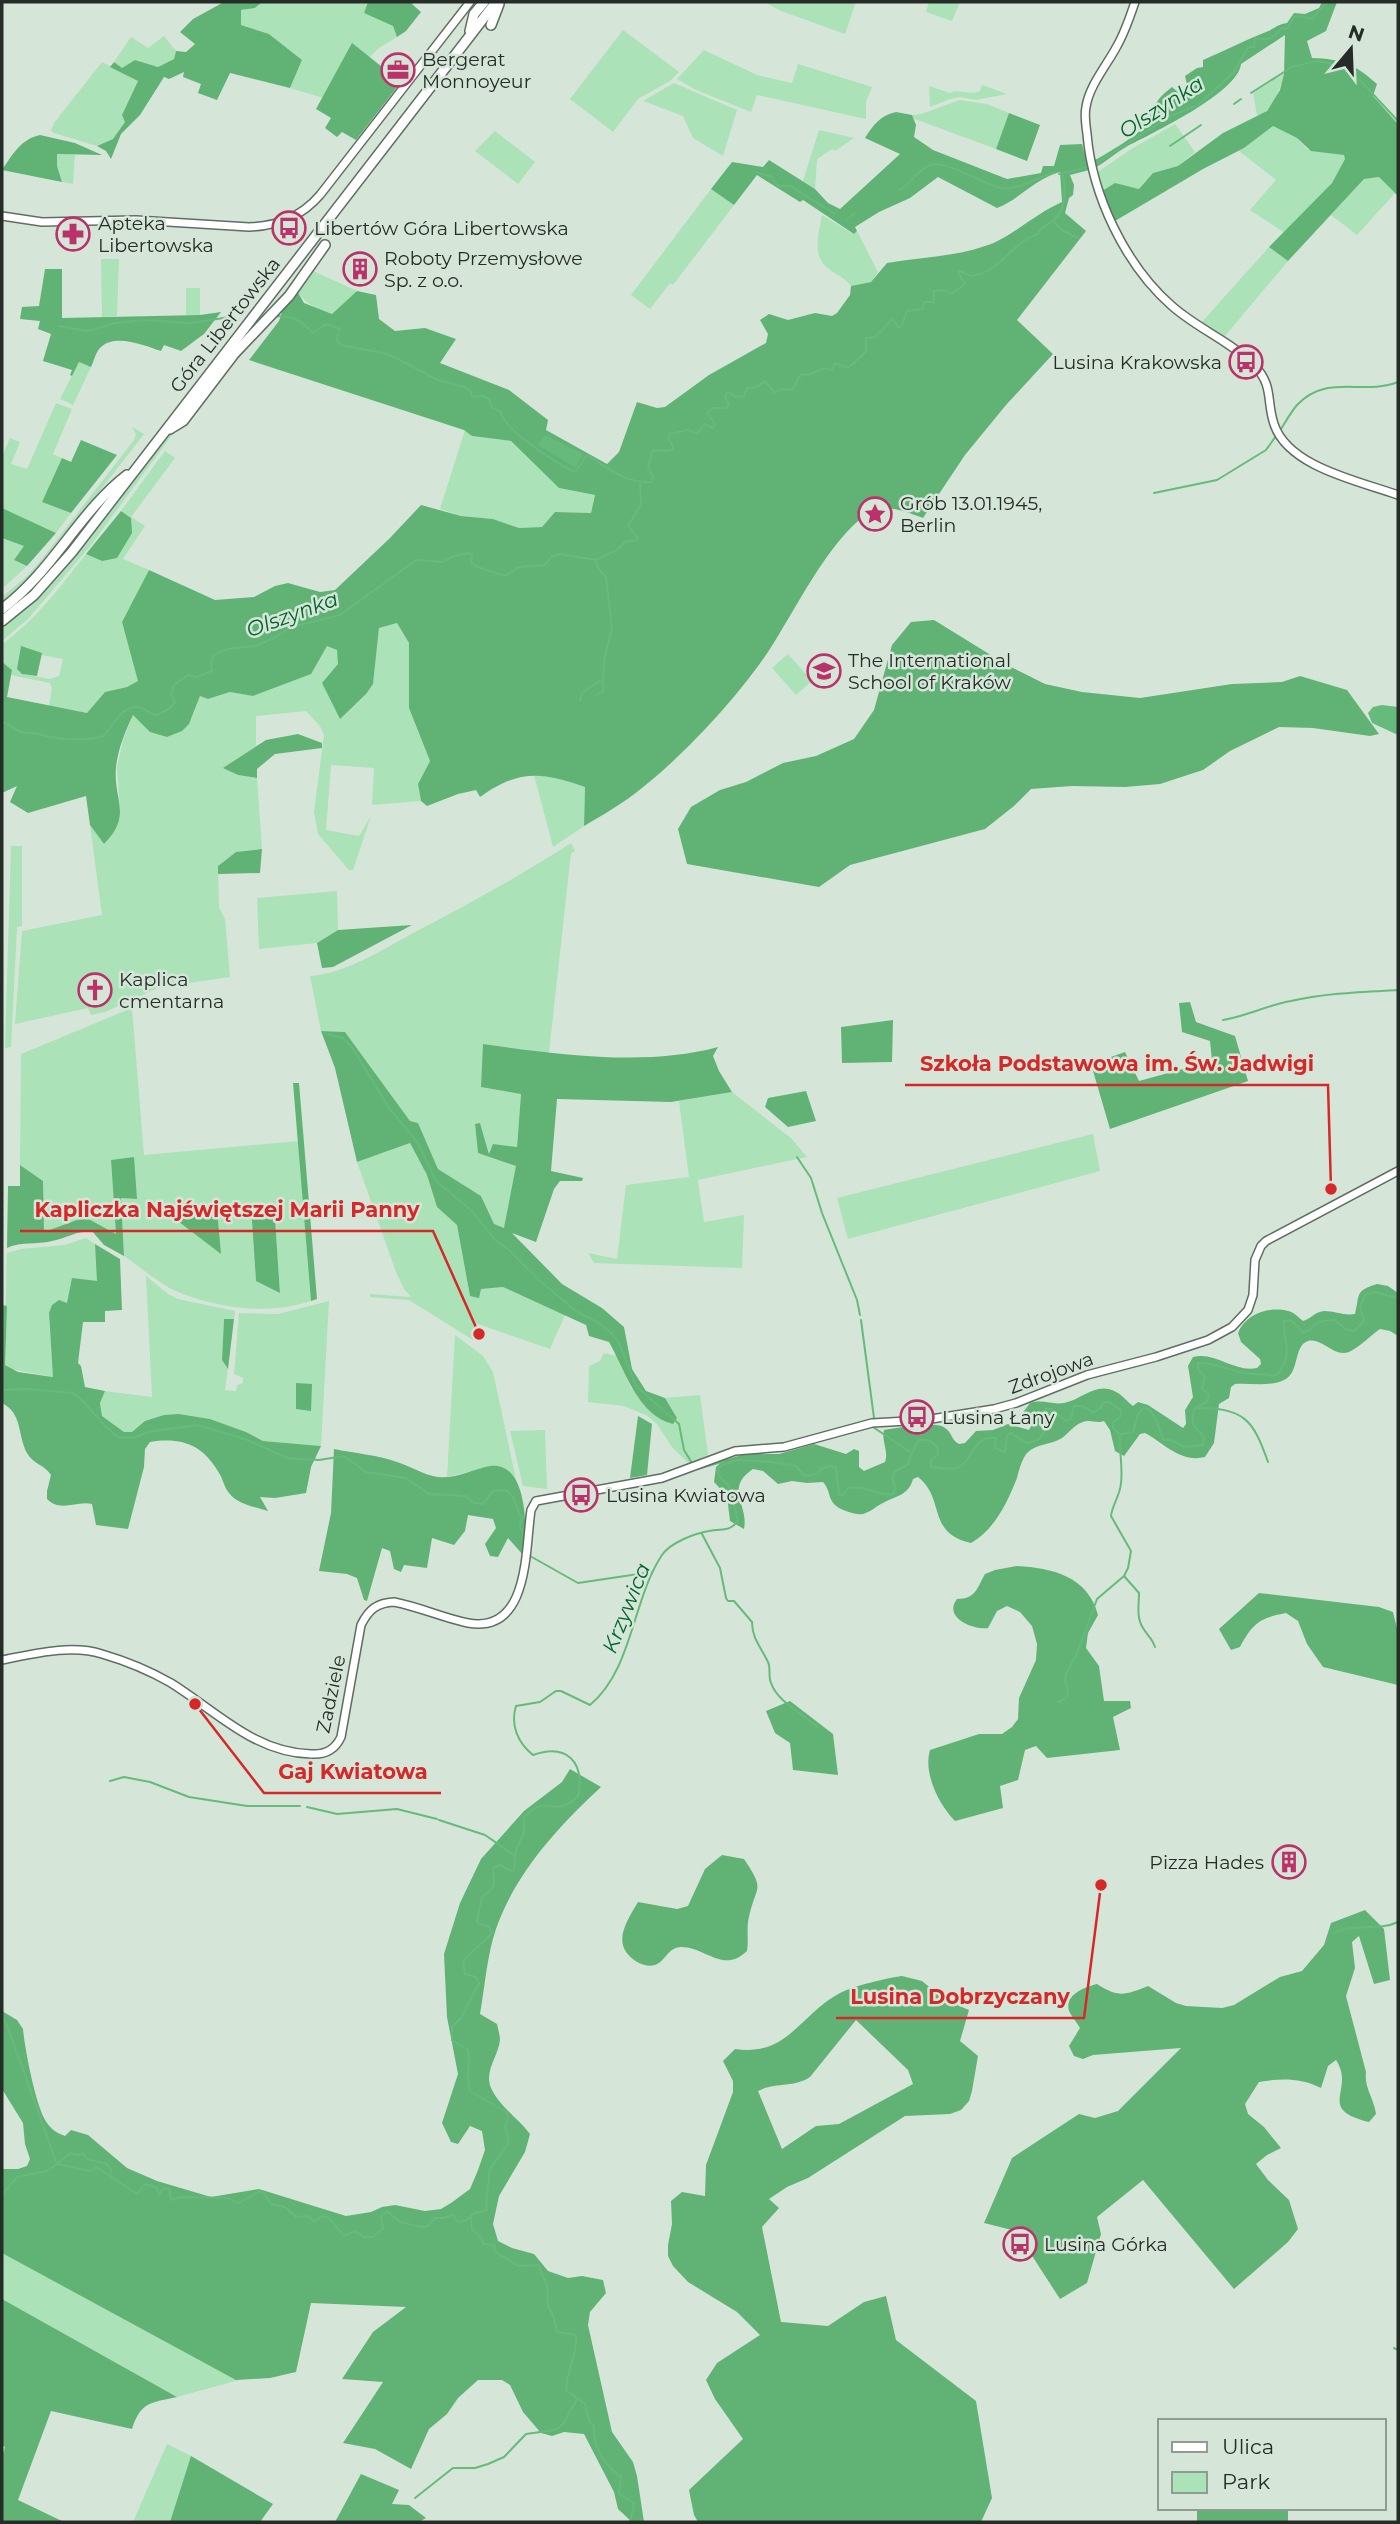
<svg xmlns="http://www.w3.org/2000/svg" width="1400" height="2524" font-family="Montserrat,sans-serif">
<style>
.green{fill:#ace2b7;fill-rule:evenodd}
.forest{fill:#60b375;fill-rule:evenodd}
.water{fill:#66ba7b}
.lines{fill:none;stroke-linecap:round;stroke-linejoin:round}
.stream{stroke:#66ba7b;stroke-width:2}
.secondary-casing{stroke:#5f6e62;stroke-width:10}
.highway-casing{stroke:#5f6e62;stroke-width:12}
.secondary{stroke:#fff;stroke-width:7}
.highway{stroke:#fff;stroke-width:9}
.labels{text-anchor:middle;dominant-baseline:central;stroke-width:5;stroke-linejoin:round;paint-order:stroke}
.poi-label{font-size:19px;fill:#262c27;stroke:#d5e6d8;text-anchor:start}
.street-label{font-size:19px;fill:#262c27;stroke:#d5e6d8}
.water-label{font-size:21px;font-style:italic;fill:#00652c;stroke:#d5e6d8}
.leader{fill:none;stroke:#d62828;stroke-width:2.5}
.callout-dot{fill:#d62828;stroke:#d5e6d8;stroke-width:2.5}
.callout-label{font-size:21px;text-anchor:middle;font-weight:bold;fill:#d62828;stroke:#d5e6d8;stroke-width:5;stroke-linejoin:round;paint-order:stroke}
</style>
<rect width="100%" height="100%" fill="#d5e6d8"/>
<g class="green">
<path d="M262,2H368L364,13L393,26L397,37L379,48L369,58L352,44L323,98L290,88L302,60L269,34L241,25V10L255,8Z"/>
<path d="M770,2H856L845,34L781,11L768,4Z"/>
<path d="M929,2H960L952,21L926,12Z"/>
<path d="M623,30L679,72L670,81L638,99L613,132L570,99Z"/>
<path d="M164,36L176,51L174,59L158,67L135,60L122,68L114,62L131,37L148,48Z"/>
<path d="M704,50L757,75L792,83L798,64L872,87L866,102V119L757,95L751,112L696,90L677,79Z"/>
<path d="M102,62L138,81L122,115L126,121L113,139L97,146L54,133L51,130L54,123Z"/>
<path d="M1284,74C1280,90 1274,105 1261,116L1257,115L1253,93Z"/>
<path d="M674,83L737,110L723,156L693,138L683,116L643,101Z"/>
<path d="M982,85L1007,94L976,100L960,97L950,99L930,107L929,86L950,93C959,88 970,96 980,91Z"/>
<path d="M960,100L987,104L1009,113L996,149L912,118V115L921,114Z"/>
<path d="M1175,124L1195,152L1178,166L1153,173L1139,189L1115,184L1102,191L1096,173L1133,148Z"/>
<path d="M1273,126L1297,138L1307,149L1345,155V159L1332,183L1285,233L1250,210L1276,180L1239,151Z"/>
<path d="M819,130L854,138L835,151L832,149L817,159L815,189L803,181Z"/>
<path d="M495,131L535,162L518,184L475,151Z"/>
<path d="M57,153L75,155L73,184L62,182L57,166Z"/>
<path d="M1379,177L1395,193L1357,235L1331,215L1364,179Z"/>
<path d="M711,189L734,205L673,285L670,283L650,309L631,295Z"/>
<path d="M822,215L853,234L857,231L878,272L871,282L851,286C845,278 837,275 829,269C811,257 819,233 822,215Z"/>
<path d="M1269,247L1288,261L1225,336L1201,323Z"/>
<path d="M101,259H119L117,316L102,317Z"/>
<path d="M309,269L357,291L333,314C315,308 306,305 296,289Z"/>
<rect x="186" y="288" width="14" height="27"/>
<path d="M79,362L91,367L73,405L60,399Z"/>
<path d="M56,403L72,409L53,454L62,458L42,502L71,513L56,533L2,508V457L10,438L20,442L11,464L27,469Z"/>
<path d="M186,411L189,412L91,545L28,619L2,641V627L38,597L58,576Z"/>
<path d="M132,427L144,434L38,570L2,603V597L27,576L42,559L134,440L136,434Z"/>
<path d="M465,430L472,436L511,441L559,488L595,495L591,513L555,512L542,527L519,528L493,519L461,516L440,509Z"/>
<path d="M165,451L175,458L131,517L145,526L123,559L149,570L122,622L139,681L127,687L105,692L87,713L49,706L52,688L50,683L11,675L12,670L2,662V644C36,620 60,587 86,554L102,561L131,518L121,511ZM41,652V655L63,659L59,676L50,679L22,674Z"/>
<path d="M2,538L25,546L14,560L27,566L2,589Z"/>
<path d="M397,623L409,643V708L430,761L418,784L421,801L372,805L374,768L331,765L326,830L359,836L371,816L353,870H349L318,834L314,812L324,735L320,726L306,711L256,716V746L224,768L238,775L257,778L262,849L236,852L218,866L219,907L225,919L230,977L175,985L171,982L105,1012L91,1015L88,1008L15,1024L22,931L102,915L90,825L104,844L120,809L117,767L123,740L133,715L167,737C192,728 191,719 200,696L208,699L230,692L253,696L327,645L338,650V664L373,684L379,628Z"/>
<path d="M788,654L812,681L796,695L772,668Z"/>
<path d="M541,774L585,786L584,826L553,847L534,775Z"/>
<path d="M571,843L575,851L571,853L549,1053L484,1044L521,1093L517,1147L490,1155L480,1123L475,1125L478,1153L517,1166L505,1229L494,1225L481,1196L438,1169L418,1123L410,1121L345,1032L321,1031L310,976C347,973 380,951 413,933C467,905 520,876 571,843Z"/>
<path d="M11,846H22V926L17,927L11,1047L5,1048Z"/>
<path d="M337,891L338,930L317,943L259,949L257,898Z"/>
<path d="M132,1008L144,1155L298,1141L311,1301C270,1315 219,1309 178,1292C161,1285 140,1267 124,1256L121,1197L136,1199L111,1160L116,1234L85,1217L44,1232L42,1181L20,1165L21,1054ZM274,1204V1205L280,1292L256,1281L251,1207Z"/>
<path d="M732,1092L792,1139L807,1157L698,1180L704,1222L744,1215L742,1268L594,1263L588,1253L617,1259L626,1185L689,1177L679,1101Z"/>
<path d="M1093,1134L1100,1171L848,1239L837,1198Z"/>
<path d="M410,1143L427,1175L437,1207L457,1225L470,1296L481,1289L503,1287L565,1315L550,1349L475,1323L473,1340L409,1300L370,1297V1294L411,1297L404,1289L396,1272L357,1162Z"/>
<path d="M86,1238L95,1244L98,1281L67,1303L49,1321L54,1377L10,1369L4,1365L7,1253L21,1249L64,1245Z"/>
<path d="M146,1276L168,1294L178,1299L235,1311L234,1319H224L222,1360L228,1369L225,1390L236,1391L237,1385L243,1383V1378L234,1374L239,1313L278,1314L329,1301L321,1446L263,1441L246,1432L210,1419L179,1414L133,1432H124L102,1416L100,1403L105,1391L152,1397Z"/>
<path d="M455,1335L483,1356L493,1372L517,1484L508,1471L493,1466L447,1477Z"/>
<path d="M604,1353L617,1356L631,1388L677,1418L665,1398L700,1395L708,1455L689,1464L672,1447L657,1424L646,1415L624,1406L588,1402L589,1366L600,1361Z"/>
<path d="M545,1430L547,1489L523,1486L510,1431Z"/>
<path d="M2,2252L239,2380L177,2397L2,2299Z"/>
<path d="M167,2444L191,2456L170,2522H133Z"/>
</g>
<g class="forest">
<path d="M224,2H262L255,8L241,10V25L269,34L302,60L290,88L230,73L217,100L198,93L201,84L183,77L184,72L169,79L164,77L140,115L121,134L111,159L106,151L97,146L113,139L125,122L122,115L138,81L110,67L114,62L122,68L135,60L158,67L174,59L176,51L186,52L195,44L180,32L193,19Z"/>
<path d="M368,2H413L412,4L421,12L406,31L397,37L393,26L364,13Z"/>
<path d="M1322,2H1337L1326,31L1307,41L1312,58C1342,59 1355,64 1377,84L1373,96L1398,124V196L1379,177L1364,179L1288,261L1269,247L1332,183L1345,159L1344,155L1311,151L1297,138L1273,126L1244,148L1203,169L1115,221L1102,191L1115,183L1139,189L1153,173L1178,166L1223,133L1267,111L1280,90L1284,74L1285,35L1241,64C1238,93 1152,133 1126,147C1115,153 1106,162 1095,168L1093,161C1102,157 1139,134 1144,127C1156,108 1151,103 1172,87L1179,93L1187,85L1185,76L1197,68L1203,67V60C1224,51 1245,40 1266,32C1274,29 1278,24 1287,23L1294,13L1305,14L1319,8Z"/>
<path d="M352,43L401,82L356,140L342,132L337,137L325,128L331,118L316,109Z"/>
<path d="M896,112L912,115L916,125L914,137L933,150L1007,179L1041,173L1043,166H1054L1060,145L1082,144L1089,170L1070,175L1074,185L1073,195L1069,198L1065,213L1086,231L1017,320L1053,354L1006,405L965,455L923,518C905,512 885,502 867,514C828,541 795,611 768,652C735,701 677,763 629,798C615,808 599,817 584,826L585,787C542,772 519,769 480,797L476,790L458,794L427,806L421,801L418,784L430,761L409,708V643L397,623L379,628L373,684L366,694L340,719L322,683L338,664L337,650L327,646L311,674L253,696L230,692L208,699L200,696L189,724L182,731L167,737L150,732L133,715C125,732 118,749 116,767C113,801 133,814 104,844L90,825L86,796L28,813L10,802L17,786L2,793V662L12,670L7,697L87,713L105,692L127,687L138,681L122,622L149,570L215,600L254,597L275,586L288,583L320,592L335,590L390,538L421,505L461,516L493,519L519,528L542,527L555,512L591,513L595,495L559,488L511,441L472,436L464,430L249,360L279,321L285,303L296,289L304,303L332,314L357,291L376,295L379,319L395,331L425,328L456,339L440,363L509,390L548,420L546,430L607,464L619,452L637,402L657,408L665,407L709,375L766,343L768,334L760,320L769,314L788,320L815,313L832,316L837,313L850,295L851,286L871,282L887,263C919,257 954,257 985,246C1009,239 1036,213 1062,202L1060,172C1036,178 1020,199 997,208L938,177L910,198L879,212L855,227L857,231L854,234L803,200L800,202L757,175L734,205L711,189L732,162L763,167L769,160L815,189L828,203L840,209L900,154L865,138C873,125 881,115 896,112Z"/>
<path d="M1009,113L1040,125L1027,161L996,149Z"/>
<path d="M40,135L75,143L102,155L57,154V166L62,182L2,170C13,154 21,139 40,135Z"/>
<path d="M45,269H62V318L200,315L221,312L204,334L181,351L164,345L161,351C146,346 116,333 101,347C96,351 94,361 91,367L79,362L72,376L70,375L72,370L43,361L51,334L38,329L40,321L20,319L22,307L39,306Z"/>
<path d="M81,440L117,455L71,513L42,502L62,458L71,462Z"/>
<path d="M2,508L56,533L27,566L14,560L24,546L2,538Z"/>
<path d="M121,511L131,518L132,533L117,558L102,561L86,554Z"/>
<path d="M934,620L1007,665L1045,684L1082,692L1140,698L1232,684L1282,682L1300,676L1347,690L1379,734L1370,736L1313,728L1279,727L1230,751L1203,770L1160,784L1125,787L1072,786L1031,789L1014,806L985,829L850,865L819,887L687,864L678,829L691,807L720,790L746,782L783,763L816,756L854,739L874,710L892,645L911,622Z"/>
<path d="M21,646L42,653L37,676L22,674L17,669Z"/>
<path d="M298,734L322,743V748L275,754L257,769V778L238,775L223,768L266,740Z"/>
<path d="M262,849L260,873L218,874V866L236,852Z"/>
<path d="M412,925L333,967L322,968L317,943L338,930Z"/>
<path d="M1190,1002L1196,1022L1235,1036L1248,1081L1110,1129L1091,1064L1125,1052L1139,1081L1212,1061L1210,1041L1182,1032L1179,1003Z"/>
<path d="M893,1020L892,1062L842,1063L841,1027Z"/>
<path d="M321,1031L345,1032L410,1121L418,1123L438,1169L481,1196L494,1224L504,1228L516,1166L478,1153L475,1124L480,1123L489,1154L493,1144L517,1147L521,1094L481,1087L483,1044C557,1054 645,1067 718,1047L713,1056L719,1071L732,1092L671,1102L557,1099L551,1171L583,1178L582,1181H560L554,1189L536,1242L512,1233L562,1284L602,1308L624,1327L632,1369L646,1391L665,1398L677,1418L673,1424C638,1416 625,1370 609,1342L589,1336L586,1325L503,1287L481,1289L479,1298L470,1296L457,1225L437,1207L427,1175L410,1143L357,1162L335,1068Z"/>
<path d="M293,1083H299L317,1299L311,1301Z"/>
<path d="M806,1091L816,1121L788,1127L765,1107L768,1098Z"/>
<path d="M134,1157L137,1199L121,1198L124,1256L104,1245L92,1231C76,1231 67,1238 52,1241C36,1245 22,1241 7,1248L8,1186H20V1165L43,1181L44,1232L85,1217L116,1234L111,1160Z"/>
<path d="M274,1204L280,1293L256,1281L251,1206Z"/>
<path d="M217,1210L221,1254L170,1215Z"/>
<path d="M95,1244L120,1259L122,1310L105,1311V1322H83L78,1363L81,1366L85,1387L105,1391L100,1403L102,1416L124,1432H132L145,1421L164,1415L179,1414L210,1419L246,1432L263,1441L321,1446L311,1467L306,1493L275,1498L260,1497L268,1511C255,1507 237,1504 229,1493C224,1487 223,1479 219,1473C203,1445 182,1437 150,1442L145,1449L144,1467L128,1529L96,1525L92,1504C77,1500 61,1513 47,1499V1491L51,1475C45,1465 33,1464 27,1453C17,1434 23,1414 2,1403V1305L7,1306L5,1365L18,1372L53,1377L49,1313L52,1305L59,1300L67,1303L72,1278L97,1281Z"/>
<path d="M1377,1284L1388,1286L1398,1293V1336L1390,1331L1380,1329C1370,1336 1360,1347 1349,1352C1334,1358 1322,1337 1308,1341C1293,1346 1300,1373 1284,1380C1269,1387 1251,1383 1235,1384L1231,1387L1229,1398L1219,1404L1214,1443L1205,1457C1181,1463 1165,1444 1145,1433L1140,1434L1124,1456L1115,1451L1110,1430L1104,1421C1096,1424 1091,1419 1083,1422C1074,1425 1069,1433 1062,1438C1051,1445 1037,1443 1027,1453C1022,1459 1019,1470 1017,1478C1007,1503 995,1529 971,1543C926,1533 946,1499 918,1477L913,1479C909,1495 896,1496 883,1503C876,1506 871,1512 863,1514C856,1515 848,1512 841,1509C826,1501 832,1492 823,1482L807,1483L792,1481L778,1484L763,1471L753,1469C724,1488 749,1505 744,1529L730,1521L727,1496L714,1482L716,1467L724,1460L745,1454H779L814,1444L846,1454L854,1449L859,1451V1467L864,1471L885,1462C889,1451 881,1441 884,1430C898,1428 935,1420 945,1428C952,1432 951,1440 959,1444L965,1443L976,1431L993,1430L1008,1424L1029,1430L1031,1426L1021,1415L1030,1403C1043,1399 1052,1405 1064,1403C1082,1400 1096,1381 1116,1392C1123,1395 1127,1402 1133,1406L1138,1402L1148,1405L1183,1428L1186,1424L1185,1410L1193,1397L1188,1366L1193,1357C1215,1351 1235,1373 1257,1368L1261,1364L1260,1359L1241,1342L1238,1333C1245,1314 1269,1306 1288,1311C1294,1312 1298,1317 1303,1321C1311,1319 1314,1312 1324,1311C1335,1311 1344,1316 1355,1314C1360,1295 1354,1291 1377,1284Z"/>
<path d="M224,1319H234L228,1369L222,1360Z"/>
<path d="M296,1383L312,1384L311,1411L296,1409Z"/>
<path d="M638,1416L652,1424L647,1475L630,1478Z"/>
<path d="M334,1449C354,1453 377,1455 397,1462C410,1466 424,1475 438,1477C456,1479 473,1469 490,1466C529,1461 527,1533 524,1556L508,1538L498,1557L490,1556L485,1544L496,1528L493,1519L468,1515L465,1531L454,1545L432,1538L427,1568L404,1565L401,1572L394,1569L390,1551L382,1548L367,1601L364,1600L357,1578L347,1574L319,1571L331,1513Z"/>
<path d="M1017,1566C1052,1568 1088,1576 1098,1615L1088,1633L1086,1648L1099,1666L1104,1701H1130L1131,1708L1113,1717L1120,1750L1047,1758L1036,1746L1025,1750L1018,1780L1000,1786L1003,1808L955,1821C939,1805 923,1773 930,1750L979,1734H1002L1012,1727L1018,1719L1019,1698L1036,1660L1037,1644L1032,1626L1020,1612L1007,1606L997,1611L988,1628C972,1630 943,1617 957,1599C976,1599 977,1588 985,1574L995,1570Z"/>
<path d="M1259,1593L1379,1607L1393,1612L1398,1633V1685L1323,1667L1307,1644L1298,1621L1286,1613C1260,1618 1253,1623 1240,1647L1231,1650L1219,1629Z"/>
<path d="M790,1701L833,1734L838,1775L793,1770L790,1743L775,1733L766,1711Z"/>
<path d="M570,1769L601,1787C558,1827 516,1872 496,1929C487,1955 485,1986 480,2014L497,2024C498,2029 500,2035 500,2040C498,2057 484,2071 491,2088C500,2107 518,2118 530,2134L525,2152L499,2196L493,2224L498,2241L512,2248L534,2254L548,2271L568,2278L582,2276L603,2280L606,2293L590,2312L588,2325L612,2432L633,2462L637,2476L644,2522H632L618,2509L614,2492L584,2434L564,2432L552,2436L541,2433L523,2412L510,2385L502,2380H478L458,2398L447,2414L429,2429L411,2469L375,2449L343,2443L383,2382L342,2379L373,2332L406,2307L311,2303L296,2372L270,2378L236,2380L2,2253V2169H18L27,2166L30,2159L25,2144L23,2123L2,2089V2011L17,2020L23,2029C25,2050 36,2108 47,2123C52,2130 57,2133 65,2136L71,2130L88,2135L127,2168L157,2181L211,2197L259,2189L346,2216L371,2212L382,2207L395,2205L425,2211L441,2209L451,2203L470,2189L478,2170L485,2150L482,2131L470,2126L458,2144L451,2142L442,2123L458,2074L447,2017L444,1954L460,1903L481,1859L524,1811L562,1782Z"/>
<path d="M722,1855L744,1859C766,1892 756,1884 749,1917C746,1928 749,1939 747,1951C723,1974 706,1947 681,1947C668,1947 665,1962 655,1965C647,1967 640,1964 634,1960C611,1943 627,1921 638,1902L677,1909L688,1906L705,1869Z"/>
<path d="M1365,1910L1384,1929L1390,1980L1374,1984L1359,1936L1352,1942L1355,1968L1346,1996L1366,2072C1364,2088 1374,2098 1376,2114L1369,2122C1315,2109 1356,2090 1336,2060L1328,2066L1321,2088C1301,2078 1281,2078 1259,2082L1245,2104L1248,2114L1264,2127L1281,2148L1267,2155L1256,2164L1268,2180L1289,2200L1298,2229L1288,2242L1234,2289L1143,2180L1097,2217L1101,2234L1087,2283L1060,2299L1016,2231L984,2223L1012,2158L1079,2114L1095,2118L1118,2111L1181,2048L1093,2055L1083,2059L1074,2056L1069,2046L1080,2028C1077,2023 1073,2018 1070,2013C1062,1996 1084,1987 1097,1984C1119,1998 1125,1995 1148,1986L1176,2003L1186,2006L1222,2008L1234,2005L1280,1977L1302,1971L1324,1945L1331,1923Z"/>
<path d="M902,1976L922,1981L945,2000L969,2010L960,2041L978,2056L972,2091L969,2101L961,2110L950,2114L905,2116L808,2178L787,2187L769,2199L779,2208L762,2227L781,2322L828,2326L864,2302L886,2296L896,2340L976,2401L992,2498L981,2522H698L694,2515L689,2490L743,2439L715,2399L706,2380L717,2363L760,2335L737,2312L688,2282L673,2266L668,2256V2245L672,2224L671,2201L682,2192L705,2196L706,2165L733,2092V2081L723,2061L735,2049C788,2057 800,2014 840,1993C854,1986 886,1978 902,1976ZM856,2020L908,2070L913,2084L839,2124L816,2126L782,2149L758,2091C775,2082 794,2088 810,2077Z"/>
<path d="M2,2299L177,2397C151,2403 141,2401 132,2429L51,2411L18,2500L64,2522H2V2457L5,2447L2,2445Z"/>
<path d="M191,2456L273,2504L260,2522H170Z"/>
<path d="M361,2474L399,2490L392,2504L409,2505L426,2518L419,2522H335Z"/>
<path d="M1197,2508H1284L1288,2509V2522H1197Z"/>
</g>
<g class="water">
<path d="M545,435L583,454L575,467L538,445Z"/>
<path d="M1382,705L1398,707V735L1372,723L1368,713L1373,707Z"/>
</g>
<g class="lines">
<g class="stream">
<path d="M1251,93L1292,67L1316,61L1329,63L1355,75L1398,121"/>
<path d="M1234,104L1241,99"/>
<path d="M1170,146L1201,125"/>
<path d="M1095,164L1171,116L1198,105L1234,72L1248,47H1254L1255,38C1268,41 1273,39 1281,29L1288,28L1294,17L1301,16L1312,19L1327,2"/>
<path d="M756,172L772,177L778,186H790L835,214"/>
<path d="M1059,174L1088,167"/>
<path d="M900,190C910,183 919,169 930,165C945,159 984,185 1002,188C1018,191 1038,176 1054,173"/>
<path d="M846,220L855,213"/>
<path d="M1053,221L1062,230L1078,238"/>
<path d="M274,316C293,316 300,319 313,333L326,324L340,329L336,339L341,345L388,354L438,380L464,387L471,392L472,397L483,396L489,399L492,408L500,411C504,430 556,463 575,472L587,455C606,467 627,484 651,482L653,477L648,467L653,450L667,451L674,449L668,437L670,434L688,430L697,434L705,424L713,428L715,424L707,413L714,408H726L729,404L725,397L727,393L729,392L734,396L744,397L747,388L757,387L765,381L775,393L782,389L792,390L801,374L809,375L824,368L832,370L835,363L848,368L866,352V338L875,337L893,319L898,327H901L907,311L922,309L925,302H934V291L944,290L951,294L965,284L958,272L959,271L971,276C976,275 982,274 987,271C1004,263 1019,238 1037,235C1040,227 1047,225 1054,220C1066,209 1066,189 1063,174"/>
<path d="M59,326L88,331L115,323L144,320L191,323L230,317"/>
<path d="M1281,429C1286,421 1291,412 1297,405C1328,373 1362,396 1398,382"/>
<path d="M1154,493L1217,480L1266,450L1276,436"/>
<path d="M596,562L598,568L606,577L612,627L604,661L603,691L597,695"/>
<path d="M580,701L582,693L601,680"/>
<path d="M2,722C10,724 14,729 21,732C27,734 32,732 38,734C55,739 85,742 103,736C114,726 122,702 142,708C147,710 150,714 156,715L169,709L175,702L171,694L174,685L188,675L197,677L212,671L211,661L214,655L227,649L255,646L272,639L292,627L340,615L416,560L443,562L453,556L469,553L472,555L471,562L475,566L505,576L519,567L545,565L551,557L560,554L596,560L617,550L626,541H636L638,538L628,526L641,504L640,484"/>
<path d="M1223,1020C1247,1016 1268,1005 1291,1001C1327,993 1362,992 1398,990"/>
<path d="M326,1034L343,1038L352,1047L389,1108L418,1143L436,1181L472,1211L495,1240L509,1250L539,1280L577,1312L599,1323L612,1334L619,1343L636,1386L679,1424L684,1450L692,1463"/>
<path d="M797,1157L811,1178L822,1213L857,1300L860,1315"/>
<path d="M861,1320L874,1418"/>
<path d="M2,1390L27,1389L72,1393L80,1398L105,1426L118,1437L134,1438L148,1432L197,1425L245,1439L288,1458L319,1460L344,1456L366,1472L406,1478L429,1494L466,1496L474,1503L483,1504L493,1491L506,1490C519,1502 514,1506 522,1518L520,1526L525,1539"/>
<path d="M1196,1408C1244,1408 1253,1419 1268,1462"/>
<path d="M873,1427L910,1452"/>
<path d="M1122,1434L1133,1432C1136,1426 1135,1421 1138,1415C1150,1391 1162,1437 1163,1440H1171L1185,1447L1203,1445L1204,1437C1194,1427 1189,1422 1195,1408C1202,1404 1209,1403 1209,1394L1202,1389L1205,1377L1198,1370V1363C1213,1362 1229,1370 1244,1373C1254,1375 1263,1373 1273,1376L1279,1373C1294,1349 1283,1344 1284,1321L1291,1320L1302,1332L1309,1331C1315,1321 1325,1320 1335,1320L1345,1329L1354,1331L1364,1321L1360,1306L1366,1294L1375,1292L1398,1298"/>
<path d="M697,1469L722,1462L725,1464"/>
<path d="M702,1534L720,1568L726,1598L728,1601H734L752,1622C752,1639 761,1647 768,1662C771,1668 768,1676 771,1683C778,1703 804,1714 818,1728"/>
<path d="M530,1556L578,1583L652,1572"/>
<path d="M1124,1576L1139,1593C1139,1604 1136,1617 1143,1628C1147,1635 1152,1638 1155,1647"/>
<path d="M1058,1702L1066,1698L1068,1691L1065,1680L1066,1674L1078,1651L1097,1599L1124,1576L1128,1568L1131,1551L1111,1516C1112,1505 1120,1496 1121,1483C1123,1467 1119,1451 1120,1435"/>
<path d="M110,1781L124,1777L150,1782L189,1797L247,1806H300"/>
<path d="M307,1807L337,1814L397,1809L437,1819"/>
<path d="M439,1820L485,1835L514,1855"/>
<path d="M1332,1934C1353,1922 1377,1932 1398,1922"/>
<path d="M2,2016L8,2028L57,2164L70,2153L79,2155L83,2153L87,2159L107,2164L111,2169L110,2174"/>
<path d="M2,2195L17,2177L47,2171L57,2164L90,2171L96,2167L137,2194L145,2184L156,2187L159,2195L163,2189L169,2188L171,2200L180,2197L227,2198L239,2203L260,2191L265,2194L271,2204L285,2207L296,2217L308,2216L314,2222L322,2216L329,2218L344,2236L355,2231L364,2237H373L383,2229L381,2216L387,2211L400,2222L421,2227L428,2226L435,2218H444L453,2215L458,2222L467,2220L474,2213L487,2210C484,2197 490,2185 489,2171L509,2142L505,2127L508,2117L506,2112L470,2091C465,2075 471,2065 468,2050L452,2040V2027L461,2018L479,1983L476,1977L465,1974L463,1961L492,1933L488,1926L479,1924L477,1921L482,1897C501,1882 491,1886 494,1867L501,1865L510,1871L514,1870L516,1850L524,1832V1818C545,1791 554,1821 578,1796C585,1762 567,1743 533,1755C518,1743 510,1725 516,1706L540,1702L556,1691H561L590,1705C633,1669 632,1600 662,1555C670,1543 695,1533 709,1531C722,1528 728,1533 738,1521L729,1486L719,1476L718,1469L722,1465L738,1460L772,1462L796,1466L805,1476L817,1474L821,1469L829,1466L836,1468L839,1494L843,1495L848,1488C868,1485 875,1496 893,1494L896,1487L892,1479L895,1471L907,1465L918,1440H929L937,1447L938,1455L931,1460V1467C939,1468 954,1471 961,1466C974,1456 974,1435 996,1438L995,1448L1005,1452L1007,1435L1011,1433L1027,1443L1038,1440L1044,1433L1041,1414L1046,1409H1052L1066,1421L1071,1419L1074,1406H1081L1093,1412L1101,1408L1103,1402H1109L1121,1410V1416L1113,1423V1428L1120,1434"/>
<path d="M471,2217L472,2229L480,2237L484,2244L495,2245L494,2250L497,2253L519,2266L538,2265L547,2285L548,2306L554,2317L557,2332L576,2335C578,2354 566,2371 566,2390L585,2404L589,2421L594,2426C593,2447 604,2465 621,2477L619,2494L634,2503L630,2522"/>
<path d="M1394,2348L1398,2350"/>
<path d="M415,2498L453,2468H475L488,2464L504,2457L526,2434L555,2430L563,2424L577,2399"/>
</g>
<defs>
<g id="secondary">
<path d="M1135,2C1130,17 1125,32 1117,46C1107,65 1089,86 1086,107C1084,116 1086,125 1087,134C1092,195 1125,265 1172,306C1198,329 1230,341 1254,365C1274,386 1266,400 1274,424C1288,467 1359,481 1398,495"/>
<path d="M2,216L42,222L136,220L249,227C278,226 301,217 320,195L470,2"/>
<path d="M2,1660C33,1654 71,1644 102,1654C126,1661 150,1671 171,1683C216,1711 255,1753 311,1754C325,1755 335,1750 341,1737L361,1625C369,1609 377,1603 394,1602C420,1607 443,1618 468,1623C530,1634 525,1549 531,1510L536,1501L662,1478L735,1451L784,1447L872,1423L925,1420L994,1409L1016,1403L1087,1375L1156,1357L1208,1340L1232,1327L1248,1310L1253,1295L1255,1260L1261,1246L1266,1241L1398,1171"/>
</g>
<g id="highway">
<path d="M491,25L499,4"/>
<path d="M470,31L474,14L484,2"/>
<path d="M170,429L183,421L234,354L289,296L325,245"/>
<path d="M2,609C53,571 79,512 127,475"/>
<path d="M2,621L34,595L72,552L496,2"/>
</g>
</defs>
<use href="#secondary" class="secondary-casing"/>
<use href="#highway" class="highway-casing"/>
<use href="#secondary" class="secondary"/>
<use href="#highway" class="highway"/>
</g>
<defs>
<symbol id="office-ring" viewBox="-11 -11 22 22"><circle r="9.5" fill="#d5e6d8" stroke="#bb3169" stroke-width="1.5"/><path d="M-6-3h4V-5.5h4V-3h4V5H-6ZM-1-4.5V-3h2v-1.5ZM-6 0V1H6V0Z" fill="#bb3169"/></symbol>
<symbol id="bus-ring" viewBox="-11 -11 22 22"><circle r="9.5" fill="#d5e6d8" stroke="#bb3169" stroke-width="1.5"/><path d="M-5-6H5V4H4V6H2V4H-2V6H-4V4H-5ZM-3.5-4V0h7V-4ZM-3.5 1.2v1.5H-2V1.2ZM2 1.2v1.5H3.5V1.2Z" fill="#bb3169"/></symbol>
<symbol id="pharmacy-ring" viewBox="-11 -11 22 22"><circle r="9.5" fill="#d5e6d8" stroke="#bb3169" stroke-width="1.5"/><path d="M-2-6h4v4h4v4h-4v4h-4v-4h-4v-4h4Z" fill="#bb3169"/></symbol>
<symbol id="building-ring" viewBox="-11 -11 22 22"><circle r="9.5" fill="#d5e6d8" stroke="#bb3169" stroke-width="1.5"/><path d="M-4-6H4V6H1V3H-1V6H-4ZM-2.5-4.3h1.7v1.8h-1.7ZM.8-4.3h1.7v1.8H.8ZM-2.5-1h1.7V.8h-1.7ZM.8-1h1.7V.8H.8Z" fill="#bb3169"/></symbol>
<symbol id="sight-ring" viewBox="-11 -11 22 22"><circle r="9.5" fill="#d5e6d8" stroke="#bb3169" stroke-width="1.5"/><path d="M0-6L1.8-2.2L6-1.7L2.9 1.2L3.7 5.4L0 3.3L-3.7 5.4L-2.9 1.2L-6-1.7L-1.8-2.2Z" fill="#bb3169"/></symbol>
<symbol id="school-ring" viewBox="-11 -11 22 22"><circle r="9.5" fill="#d5e6d8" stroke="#bb3169" stroke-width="1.5"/><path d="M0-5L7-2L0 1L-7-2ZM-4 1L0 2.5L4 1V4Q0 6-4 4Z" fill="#bb3169"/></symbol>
<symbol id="church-ring" viewBox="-11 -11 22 22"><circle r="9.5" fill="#d5e6d8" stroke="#bb3169" stroke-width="1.5"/><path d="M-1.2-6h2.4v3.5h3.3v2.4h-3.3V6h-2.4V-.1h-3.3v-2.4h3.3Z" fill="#bb3169"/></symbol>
</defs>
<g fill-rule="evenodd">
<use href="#office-ring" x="379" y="51" width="38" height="38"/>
<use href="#bus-ring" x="270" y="209" width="38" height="38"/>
<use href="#pharmacy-ring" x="54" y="215" width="38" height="38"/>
<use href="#building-ring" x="341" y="250" width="38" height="38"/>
<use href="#bus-ring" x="1227" y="343" width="38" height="38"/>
<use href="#sight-ring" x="856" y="495" width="38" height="38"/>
<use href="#school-ring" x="805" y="652" width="38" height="38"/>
<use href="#church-ring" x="76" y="971" width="38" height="38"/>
<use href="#bus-ring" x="898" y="1398" width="38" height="38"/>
<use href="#bus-ring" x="562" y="1476" width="38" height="38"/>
<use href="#building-ring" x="1270" y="1843" width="38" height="38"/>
<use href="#bus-ring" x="1001" y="2225" width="38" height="38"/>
</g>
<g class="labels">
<g class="poi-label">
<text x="422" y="59">Bergerat<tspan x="422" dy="22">Monnoyeur</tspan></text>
<text x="98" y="223">Apteka<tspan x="98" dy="22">Libertowska</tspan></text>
<text x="314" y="228">Libertów Góra Libertowska</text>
<text x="384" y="258">Roboty Przemysłowe<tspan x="384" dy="22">Sp. z o.o.</tspan></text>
<text x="1222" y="362" text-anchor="end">Lusina Krakowska</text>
<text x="900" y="503">Grób 13.01.1945,<tspan x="900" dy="22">Berlin</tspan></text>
<text x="848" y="660">The International<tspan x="848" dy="22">School of Kraków</tspan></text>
<text x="119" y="979">Kaplica<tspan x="119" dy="22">cmentarna</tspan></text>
<text x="942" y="1417">Lusina Łany</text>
<text x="606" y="1495">Lusina Kwiatowa</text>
<text x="1264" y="1862" text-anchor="end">Pizza Hades</text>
<text x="1044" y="2244">Lusina Górka</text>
</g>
<g class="street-label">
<text transform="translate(225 325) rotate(-52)">Góra Libertowska</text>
<text transform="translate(1051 1373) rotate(-20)">Zdrojowa</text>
<text transform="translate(331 1694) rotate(-78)">Zadziele</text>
</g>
<g class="water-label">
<text transform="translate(1161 107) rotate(-33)">Olszynka</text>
<text transform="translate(292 614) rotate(-20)">Olszynka</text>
<text transform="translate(626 1608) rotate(-68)">Krzywica</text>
</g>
</g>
<path class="leader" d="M1331 1189L1328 1085H905M479 1334L433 1231H20M195 1704L264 1793H441M1101 1885L1084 2018H836"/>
<g class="callout-dot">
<circle cx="1331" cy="1189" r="7"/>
<circle cx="479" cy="1334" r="7"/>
<circle cx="195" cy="1704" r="7"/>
<circle cx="1101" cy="1885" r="7"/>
</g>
<g class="callout-label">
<text x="1117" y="1071">Szkoła Podstawowa im. Św. Jadwigi</text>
<text x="227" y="1217">Kapliczka Najświętszej Marii Panny</text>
<text x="353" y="1779">Gaj Kwiatowa</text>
<text x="960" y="2004">Lusina Dobrzyczany</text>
</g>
<rect width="1400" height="2524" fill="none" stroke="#262c27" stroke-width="7"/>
<rect x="1158" y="2419" width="228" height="91" fill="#d5e6d8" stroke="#8f9c91" stroke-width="2"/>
<rect x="1172" y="2442" width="35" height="10" fill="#ffffff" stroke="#8f9c91" stroke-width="2"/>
<text x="1222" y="2454" font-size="21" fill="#262c27">Ulica</text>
<rect x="1172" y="2472" width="35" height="21" fill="#ace2b7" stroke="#8f9c91" stroke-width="2"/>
<text x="1222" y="2489" font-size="21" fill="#262c27">Park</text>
<g transform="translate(1351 49) rotate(19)" stroke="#d5e6d8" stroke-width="5" paint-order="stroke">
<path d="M0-5L12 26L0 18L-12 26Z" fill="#262c27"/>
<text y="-10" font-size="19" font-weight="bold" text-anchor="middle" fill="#262c27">N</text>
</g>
</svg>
